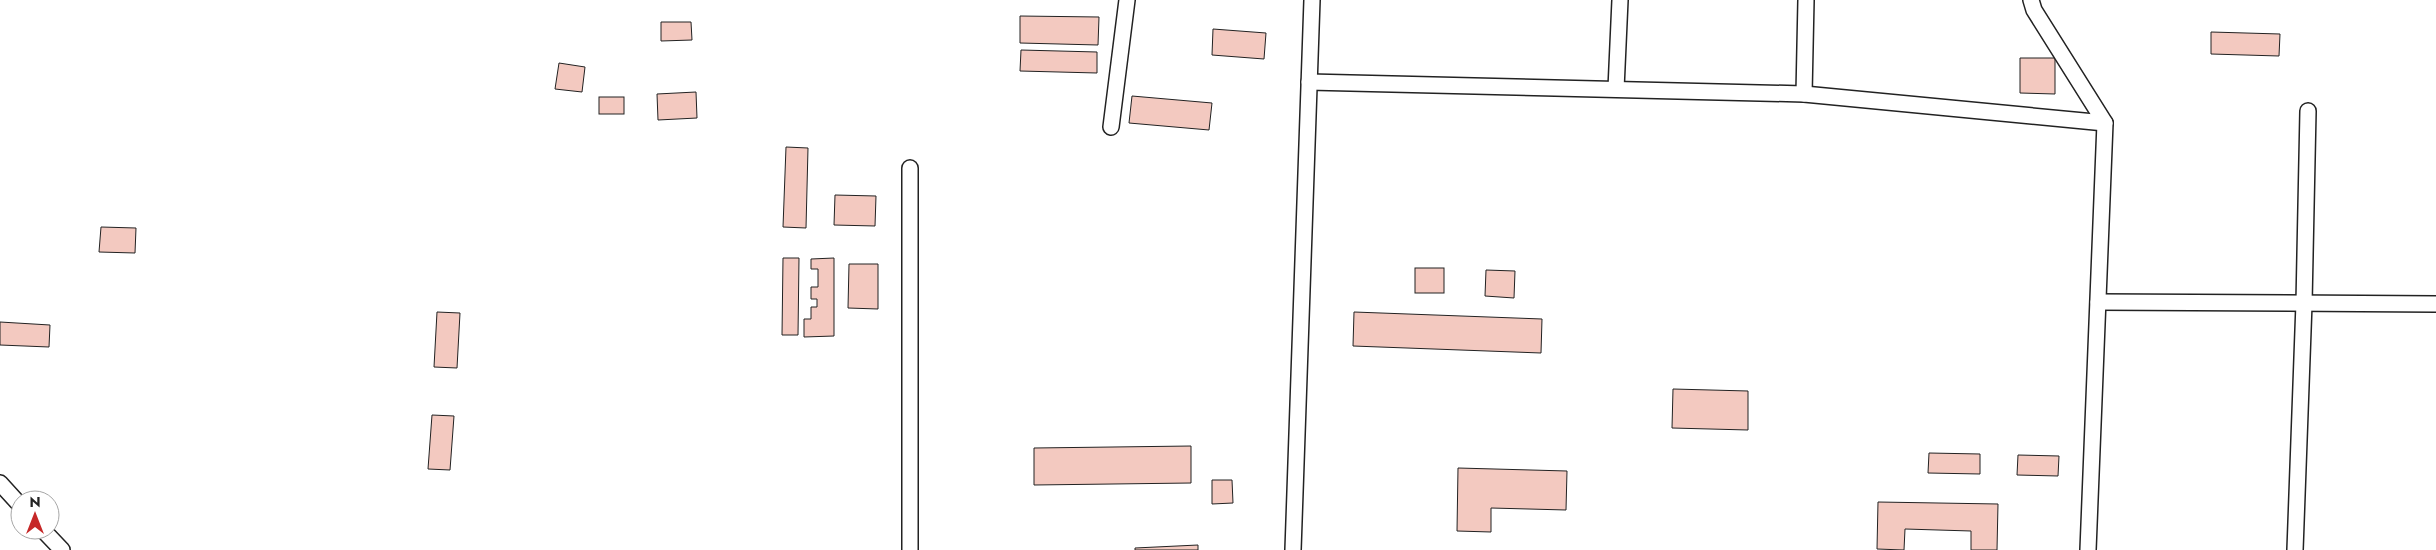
<svg xmlns="http://www.w3.org/2000/svg" width="2436" height="550" font-family="Jost,sans-serif">
<style>
.building{fill:#f3c9c0;stroke:#222}
.lines{fill:none;stroke-linecap:round;stroke-linejoin:round}
.minor-casing{stroke:#222;stroke-width:18}
.minor{stroke:#fff;stroke-width:15}
</style>
<rect width="100%" height="100%" fill="#fff"/>
<g class="building">
<path d="M1020,16L1099,17L1098,45L1020,43Z"/>
<path d="M661,22H691L692,40L661,41Z"/>
<path d="M1213,29L1266,33L1264,59L1212,55Z"/>
<path d="M2211,32L2280,34L2279,56L2211,54Z"/>
<path d="M1021,50L1097,52V73L1020,71Z"/>
<path d="M2020,58H2055V94L2020,93Z"/>
<path d="M559,63L585,67L582,92L555,89Z"/>
<path d="M696,92L697,118L658,120L657,94Z"/>
<path d="M1132,96L1212,103L1209,130L1129,123Z"/>
<rect x="599" y="97" width="25" height="17"/>
<path d="M786,147L808,148L806,228L783,227Z"/>
<path d="M835,195L876,196L875,226L834,225Z"/>
<path d="M101,227L136,228L135,253L99,252Z"/>
<path d="M783,258H799L798,335H782Z"/>
<path d="M834,258V336L804,337V319H811V307H817V299H811V287H818V269H811V259Z"/>
<path d="M849,264H878V309L848,308Z"/>
<rect x="1415" y="268" width="29" height="25"/>
<path d="M1486,270L1515,271L1514,298L1485,296Z"/>
<path d="M437,312L460,313L457,368L434,367Z"/>
<path d="M1354,312L1542,319L1541,353L1353,346Z"/>
<path d="M0,322L50,325L49,347L0,345Z"/>
<path d="M1673,389L1748,391V430L1672,428Z"/>
<path d="M432,415L454,416L450,470L428,469Z"/>
<path d="M1191,446V483L1034,485V448Z"/>
<path d="M1929,453L1980,454V474L1928,473Z"/>
<path d="M2018,455L2059,456L2058,476L2017,475Z"/>
<path d="M1458,468L1567,471L1566,510L1491,508V532L1457,531Z"/>
<path d="M1212,480H1232L1233,503L1212,504Z"/>
<path d="M1878,502L1998,504L1997,550H1971V531L1905,529L1904,550L1877,549Z"/>
<path d="M1198,545V550H1135V548Z"/>
</g>
<g class="lines">
<defs>
<g id="minor">
<path d="M2031,0L2034,10L2105,123L2088,550"/>
<path d="M1309,82L1804,94L2105,123"/>
<path d="M1616,89L1620,0"/>
<path d="M1804,94L1806,0"/>
<path d="M1111,127L1127,0"/>
<path d="M2098,302L2436,304"/>
<path d="M0,483L20,505"/>
<path d="M43,530L62,550"/>
<path d="M910,550V168"/>
<path d="M1293,550L1312,0"/>
<path d="M2295,550L2304,303L2308,111"/>
</g>
</defs>
<use href="#minor" class="minor-casing"/>
<use href="#minor" class="minor"/>
</g>
<g transform="translate(35 515)"><circle r="24" fill="#ffffff" stroke="#a7a7a7"/>
<path d="M0-4L9 19L0 12L-9 19Z" fill="#c62828"/>
<text y="-8" font-size="14" font-weight="bold" text-anchor="middle" fill="#222222">N</text>
</g>
</svg>
